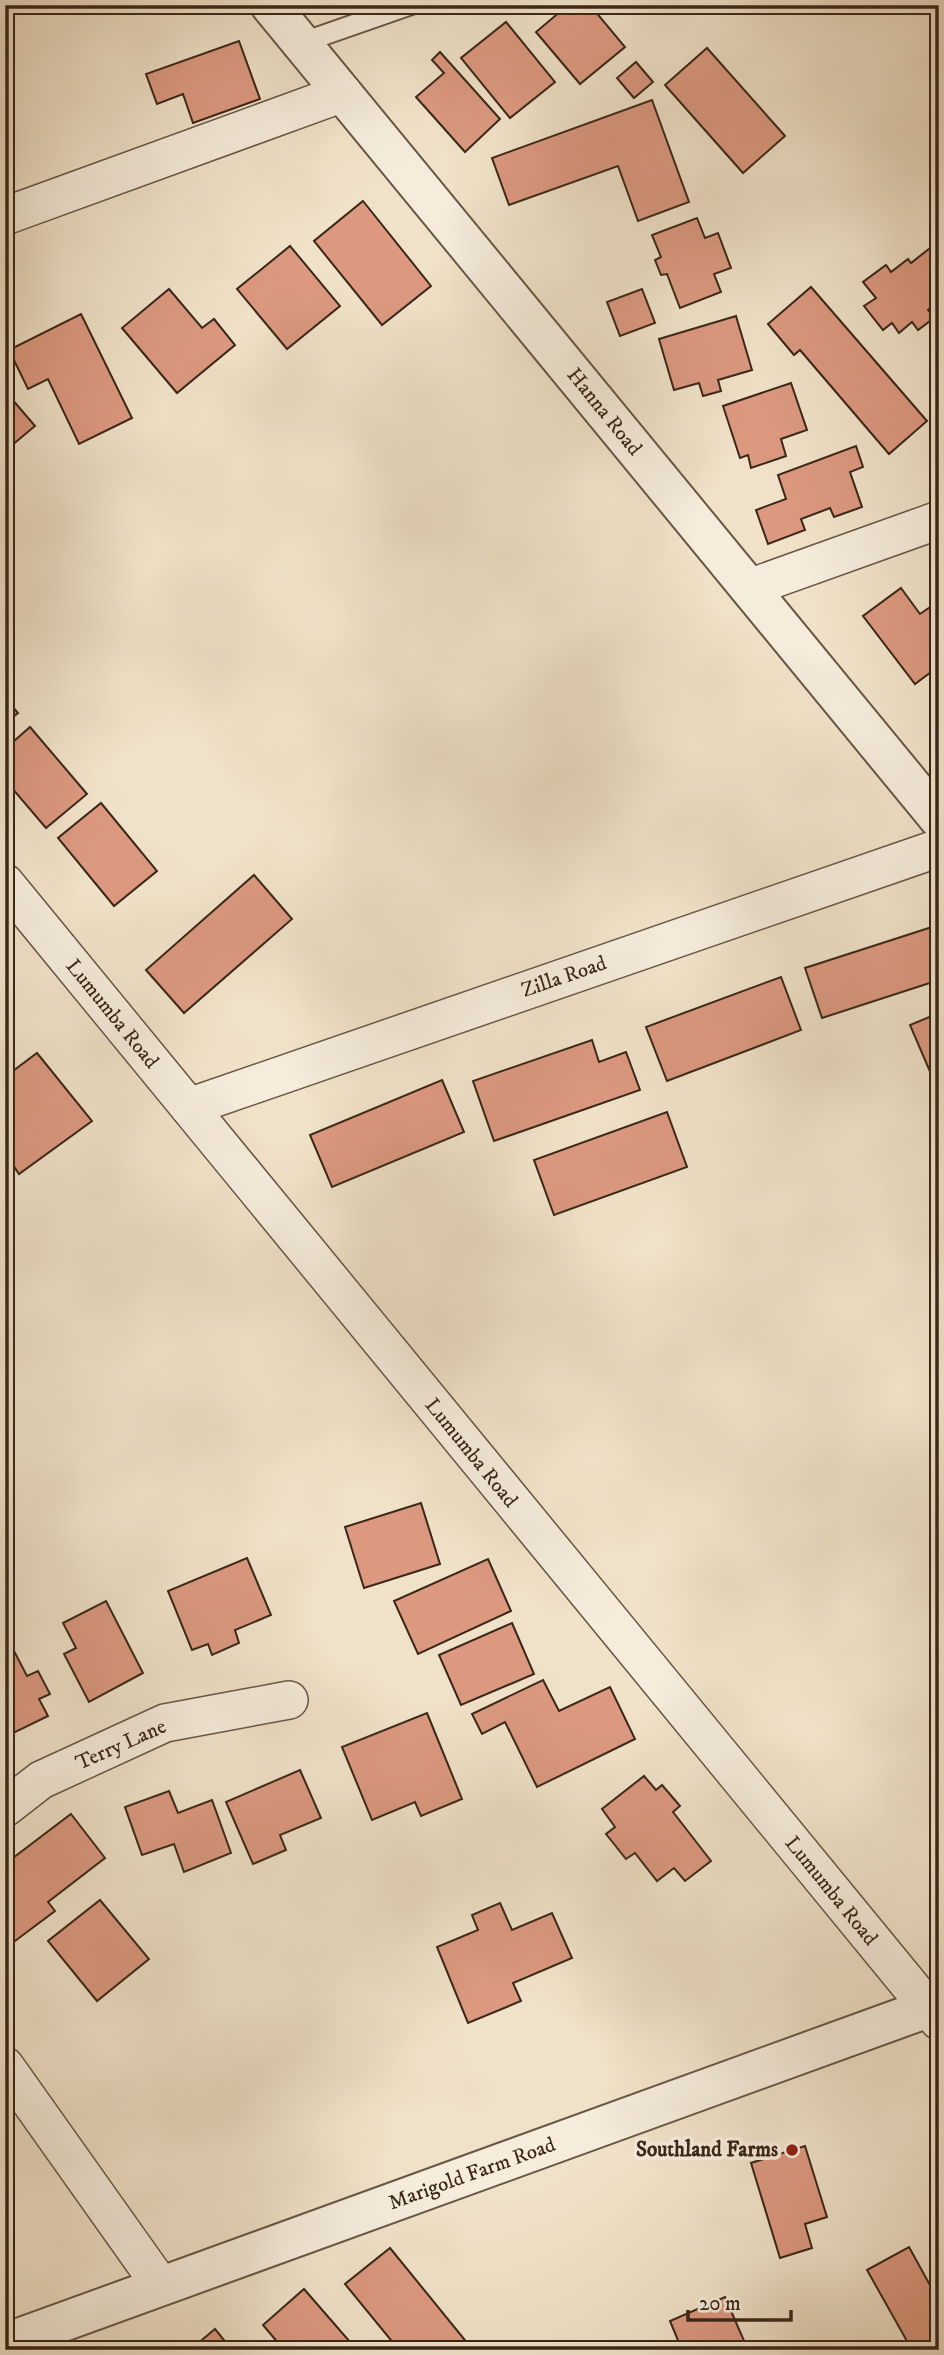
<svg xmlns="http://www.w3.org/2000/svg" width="944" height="2355" font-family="'IM FELL DW Pica',serif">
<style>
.building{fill:#dc9980;stroke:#3a2719;stroke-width:2}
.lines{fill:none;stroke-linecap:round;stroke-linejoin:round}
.service-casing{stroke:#685645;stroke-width:23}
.minor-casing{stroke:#685645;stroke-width:40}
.tertiary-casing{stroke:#685645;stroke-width:42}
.service{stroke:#f5ecdc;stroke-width:19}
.minor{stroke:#f5ecdc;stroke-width:37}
.tertiary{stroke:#f5ecdc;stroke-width:38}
.poi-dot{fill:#8f2418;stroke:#f5ecdc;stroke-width:2.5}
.labels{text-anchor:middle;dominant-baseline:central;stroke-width:7;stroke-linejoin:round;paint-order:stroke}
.street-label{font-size:21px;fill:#3a2719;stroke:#f5ecdc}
.poi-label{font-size:21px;font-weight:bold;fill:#3a2719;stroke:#f5ecdc;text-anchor:end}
</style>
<rect width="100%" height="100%" fill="#f0e2c9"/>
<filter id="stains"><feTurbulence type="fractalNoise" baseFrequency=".00286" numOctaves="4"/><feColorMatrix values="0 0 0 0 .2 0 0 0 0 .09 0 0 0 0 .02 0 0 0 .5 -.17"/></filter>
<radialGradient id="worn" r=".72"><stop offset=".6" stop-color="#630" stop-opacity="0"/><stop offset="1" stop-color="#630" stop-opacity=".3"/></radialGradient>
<g class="building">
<path d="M568,5H590L625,47L580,84L536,32Z"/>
<path d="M843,5H872L846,14Z"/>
<path d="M506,22L555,82L510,118L461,58Z"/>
<path d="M239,41L260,99L193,123L183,94L157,104L146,74Z"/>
<path d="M707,48L785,136L743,173L665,85Z"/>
<path d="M440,52L500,119L465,152L416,97L444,73L432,60Z"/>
<path d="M636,62L653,82L634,98L617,78Z"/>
<path d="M652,100L689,202L638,221L618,166L509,205L492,158Z"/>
<path d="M363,201L431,286L382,325L314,241Z"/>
<path d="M697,218L705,238L718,233L731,268L714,274L721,292L680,308L667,274L661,275L655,260L661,257L652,235Z"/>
<path d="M939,241V301L928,310L934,318L918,330L912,322L899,333L892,323L883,330L864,306L876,298L863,282L886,265L891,272L908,259L911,263Z"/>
<path d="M290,246L340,306L287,349L237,289Z"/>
<path d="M811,287L927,421L889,454L800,350L794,355L768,324Z"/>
<path d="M169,289L202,328L214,319L235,345L177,393L122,328Z"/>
<path d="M642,289L655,323L620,336L607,302Z"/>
<path d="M81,314L132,418L79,444L48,379L28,389L9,350Z"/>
<path d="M736,316L752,370L718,380L721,391L703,396L699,383L674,390L659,339Z"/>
<path d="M791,383L807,430L781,439L786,456L751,468L748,455L740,458L723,406Z"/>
<path d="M5,391L35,426L5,451Z"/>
<path d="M856,446L863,467L850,472L862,507L834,517L830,508L801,519L805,530L768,544L756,510L786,499L778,475Z"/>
<path d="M901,588L920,614L939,601V666L915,684L863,616Z"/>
<path d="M5,698L18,713L5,723Z"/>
<path d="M30,727L87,794L46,828L5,780V749Z"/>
<path d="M101,803L157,871L114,906L58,838Z"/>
<path d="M254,875L292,919L184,1013L146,970Z"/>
<path d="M935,926L939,936V980L822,1018L805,968Z"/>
<path d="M781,977L801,1030L667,1081L646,1027Z"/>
<path d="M939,1013V1079L934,1081L910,1025Z"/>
<path d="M592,1040L599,1062L626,1052L640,1090L494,1141L473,1081Z"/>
<path d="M37,1053L92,1121L19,1174L5,1153V1077Z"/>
<path d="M442,1080L464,1132L332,1187L310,1135Z"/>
<path d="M667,1112L687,1167L554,1215L534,1160Z"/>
<path d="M421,1503L440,1564L364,1588L345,1527Z"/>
<path d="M247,1558L271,1615L235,1630L239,1643L212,1655L208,1644L192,1650L168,1591Z"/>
<path d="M488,1559L511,1611L418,1654L394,1601Z"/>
<path d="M106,1601L143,1673L89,1702L64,1654L76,1648L63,1623Z"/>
<path d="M512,1623L534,1674L461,1705L439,1655Z"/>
<path d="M14,1651L27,1676L38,1671L50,1694L39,1699L48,1716L5,1737V1656Z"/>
<path d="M543,1680L559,1711L610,1687L635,1739L537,1787L505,1722L482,1734L472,1714Z"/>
<path d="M427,1713L462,1799L421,1816L415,1802L372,1820L342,1747Z"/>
<path d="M300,1770L321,1818L280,1835L286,1850L253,1864L226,1802Z"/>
<path d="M644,1776L656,1790L662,1785L680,1806L673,1812L711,1861L685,1881L674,1868L657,1881L635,1853L626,1859L606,1834L615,1827L602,1809Z"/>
<path d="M169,1791L178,1813L212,1800L231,1853L184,1872L174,1844L142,1855L125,1807Z"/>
<path d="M71,1814L105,1858L48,1902L55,1911L15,1941L5,1929V1864Z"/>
<path d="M100,1900L149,1959L97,2001L48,1941Z"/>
<path d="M500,1903L512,1930L552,1913L572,1958L513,1983L521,2001L468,2023L437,1947L478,1930L472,1915Z"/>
<path d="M805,2146L827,2217L805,2224L812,2248L780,2258L751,2163Z"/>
<path d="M909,2247L931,2287L939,2283V2350H912L867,2270Z"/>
<path d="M390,2248L473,2350H399L345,2284Z"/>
<path d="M304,2289L357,2350H284L263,2325Z"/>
<path d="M725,2297L748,2350H682L670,2321Z"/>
<path d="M215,2329L232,2350H190Z"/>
</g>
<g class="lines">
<defs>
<path id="service" d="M301,43L410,5"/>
<g id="minor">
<path d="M5,216L343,93"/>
<path d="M749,588L939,520"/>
<path d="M5,883L939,2021"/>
<path d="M189,1107L939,848"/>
<path d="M5,1808L41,1780L165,1723L289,1700"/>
<path d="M5,2066L161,2286"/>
</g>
<g id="tertiary">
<path d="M270,5L939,819"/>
<path d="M5,2343L939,2004"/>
</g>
</defs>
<use href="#service" class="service-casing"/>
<use href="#minor" class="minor-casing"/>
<use href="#tertiary" class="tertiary-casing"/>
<use href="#service" class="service"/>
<use href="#minor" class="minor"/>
<use href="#tertiary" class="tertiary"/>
</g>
<circle class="poi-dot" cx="792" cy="2150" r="7"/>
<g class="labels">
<g class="street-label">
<text transform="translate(604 412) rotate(51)">Hanna Road</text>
<text transform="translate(564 977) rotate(-19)">Zilla Road</text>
<text transform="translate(112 1014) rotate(51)">Lumumba Road</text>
<text transform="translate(471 1453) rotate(51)">Lumumba Road</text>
<text transform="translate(121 1745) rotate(-24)">Terry Lane</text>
<text transform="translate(831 1891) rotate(51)">Lumumba Road</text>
<text transform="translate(472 2174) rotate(-20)">Marigold Farm Road</text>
</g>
<g class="poi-label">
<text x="778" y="2150">Southland Farms</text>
</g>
</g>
<rect width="944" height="2355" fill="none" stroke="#f0e2c9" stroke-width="28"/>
<rect x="7" y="7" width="930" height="2341" fill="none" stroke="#3a2719" stroke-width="3.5"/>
<rect x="14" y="14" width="916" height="2327" fill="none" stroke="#3a2719" stroke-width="2"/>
<path d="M688 2310v10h103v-10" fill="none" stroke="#3a2719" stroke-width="3.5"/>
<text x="699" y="2310" font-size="21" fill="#3a2719" stroke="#f5ecdc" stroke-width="5" paint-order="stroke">20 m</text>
<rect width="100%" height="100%" filter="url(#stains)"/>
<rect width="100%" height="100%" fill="url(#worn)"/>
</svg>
